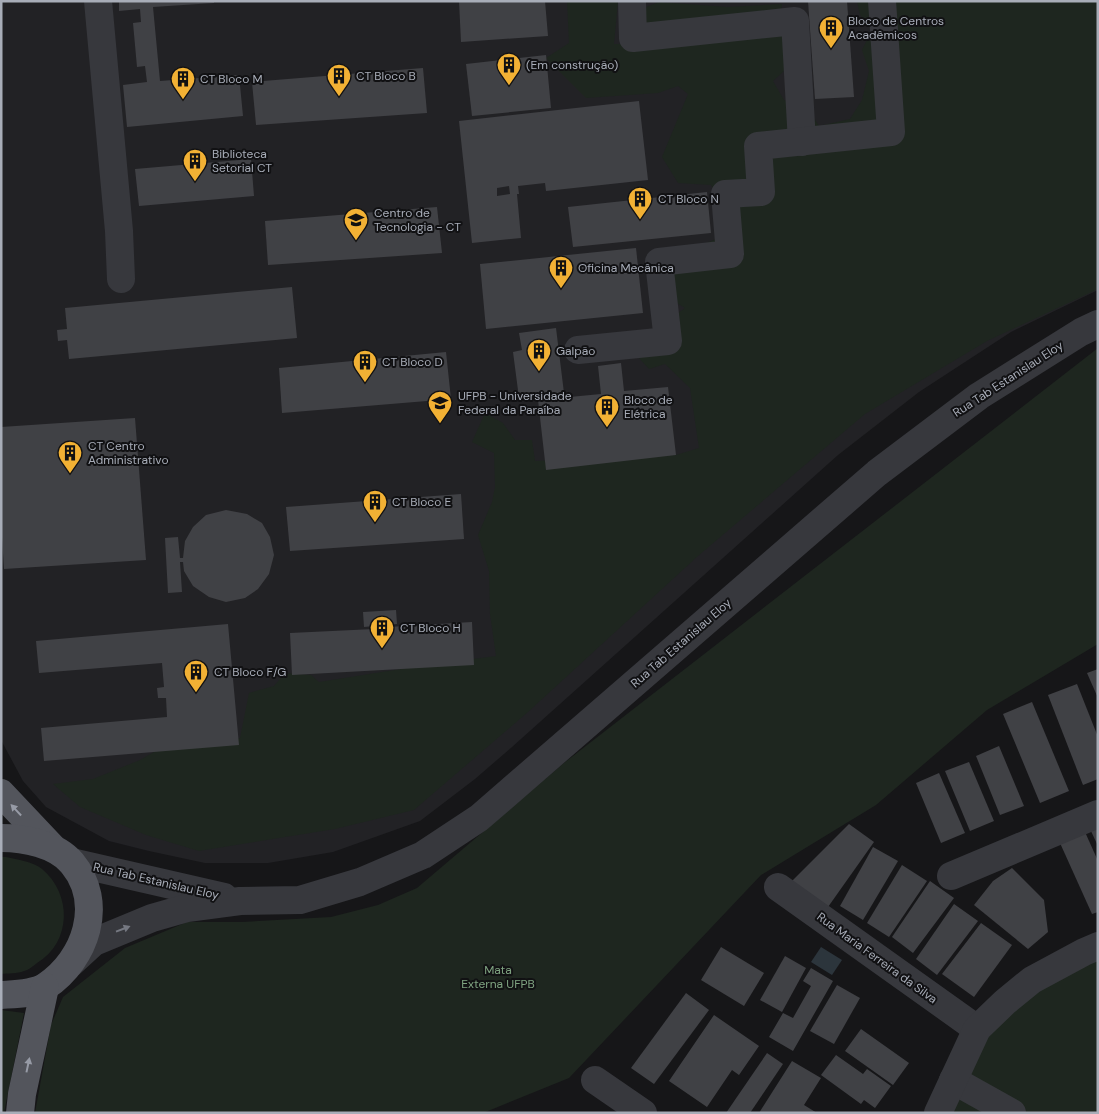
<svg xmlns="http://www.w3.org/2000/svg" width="1099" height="1114" font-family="'DM Sans',sans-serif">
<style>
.built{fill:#222225}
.green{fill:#1e261f}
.water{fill:#2c353c}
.building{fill:#404145;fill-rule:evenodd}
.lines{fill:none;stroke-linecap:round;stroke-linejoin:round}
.minor{stroke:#37383d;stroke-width:28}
.major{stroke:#53555c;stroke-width:28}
.oneway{fill:#979ba6}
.oneway2{fill:#757881}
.labels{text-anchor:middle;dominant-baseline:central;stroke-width:4;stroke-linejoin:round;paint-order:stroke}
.poi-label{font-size:12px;fill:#a8adb8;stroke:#111113;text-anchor:start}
.street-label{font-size:12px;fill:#a8adb8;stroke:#111113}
.park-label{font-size:12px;fill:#7fa381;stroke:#111113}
</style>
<rect width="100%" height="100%" fill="#161618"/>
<path class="built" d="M1,1H1098V290L1011,332L919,392L838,455L512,747L475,779L420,821L333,852L268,863H205L149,851L109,841L46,807L23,781L1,740Z"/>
<g class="green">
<path d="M567,1H618L614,44H641V9L659,2L727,7L782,4L778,28L795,61L773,81L784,100L809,110L819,126L850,119L862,100L869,71L862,50L872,30L860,15L857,1H1098V289L987,341L865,414L698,556L528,712L414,810L335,829L199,851L146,835L80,807L53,784L93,779L140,760L168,744L240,738L249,693L274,686L285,673L311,675L319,682L426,665L496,656L490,614L489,571L478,535L492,502L495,487L494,453L472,442L485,413L503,423L515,440H532L535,461L676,455L699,448L690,388L665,364L649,369L630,348L685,308L664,295L657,254L701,245L721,237L716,193L711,185L678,183L662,157L688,94L678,86L658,93L586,98L546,58L569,43Z"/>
<path d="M1098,348V644L987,710L876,805L761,875L569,1078L483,1113H35L51,1025L63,997L125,948L187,922H242L331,917L378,905L417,888L564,763Z"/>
<path d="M1,857H6C18,860 32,861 42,869C72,894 72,942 37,963C33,966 29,970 24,971C17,974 8,973 1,974Z"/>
<path d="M1098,957V1113H1021L965,1077L976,1050L1026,996Z"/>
<path d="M1,1010L24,1013L4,1113H1Z"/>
<path d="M957,1100H965L989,1113H948Z"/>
</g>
<path class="water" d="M821,947L842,960L832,975L811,962Z"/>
<g class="building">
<path d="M119,1H214V3L153,7L160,81L239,75L243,116L127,127L123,85L147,82L145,66L137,67L133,23L141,22L140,9L119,11Z"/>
<path d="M459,1H545L548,36L461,42Z"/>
<path d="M808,1H847L854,97L815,99Z"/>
<path d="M546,55L551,108L472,116L466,64Z"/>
<path d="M423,68L427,113L256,125L252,82Z"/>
<path d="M639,101L648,180L546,191L545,183L518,186L519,194H517L521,238L472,243L459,121ZM509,186L510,194L497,196V188Z"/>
<path d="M251,159L254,196L139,206L135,169Z"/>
<path d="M707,192L711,233L573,247L568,207Z"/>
<path d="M437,207L442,253L268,265L265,221Z"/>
<path d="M636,248L643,313L486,329L480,264Z"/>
<path d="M292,287L297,338L69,359L67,340L58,341L57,330L67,329L65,308Z"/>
<path d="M556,328L564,393L519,398L513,352L522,350L519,333Z"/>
<path d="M446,352L451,399L282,413L279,368Z"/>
<path d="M621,363L624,391L668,387L676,455L546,470L538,400L601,394L598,366Z"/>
<path d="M135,418L146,560L4,569L1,521V427Z"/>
<path d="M461,494L464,539L290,551L286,507Z"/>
<path d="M226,510L247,514L262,523L270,537L274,555L269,574L258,589L245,598L226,602L209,597L193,586L184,571L183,562H180L182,592L168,593L165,538L178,537L180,558H183L185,541L193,527L206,515Z"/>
<path d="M396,610L397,624L388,625V627L472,622L474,665L292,675L290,633L374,629V626L364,627L363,612Z"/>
<path d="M228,624L239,745L44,761L41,728L167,717L166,698H158L157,688L164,687L162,663L39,673L36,641Z"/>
<path d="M1098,669V698L1087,673Z"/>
<path d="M1077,684L1098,737V779L1083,785L1048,695Z"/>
<path d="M1032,702L1069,791L1040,803L1003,714Z"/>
<path d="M999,746L1024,806L1000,815L976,756Z"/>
<path d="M969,762L994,821L970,831L945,771Z"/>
<path d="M939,773L965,833L941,843L916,783Z"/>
<path d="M849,824L874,842L828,907L791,882Z"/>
<path d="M1098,825V846L1090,829Z"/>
<path d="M1085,832L1098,861V912L1092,914L1060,843Z"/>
<path d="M873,847L898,861L863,920L840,906Z"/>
<path d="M902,865L927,881L889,937L867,923Z"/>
<path d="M1012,868L1044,900L1048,932L1028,949L974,905L993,881Z"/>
<path d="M930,881L954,898L913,953L892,937Z"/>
<path d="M954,904L978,921L937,975L916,959Z"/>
<path d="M981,923L1012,945L974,997L942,974Z"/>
<path d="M721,947L764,973L744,1006L701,980Z"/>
<path d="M785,956L806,968L782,1012L760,1000Z"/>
<path d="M811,968L833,981L793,1051L769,1037L783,1013L793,1018L811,986L803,981Z"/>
<path d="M837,985L860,998L834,1044L810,1031Z"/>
<path d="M686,993L709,1010L654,1084L631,1068Z"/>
<path d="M714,1015L759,1046L739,1075L732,1070L707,1107L669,1081Z"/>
<path d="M861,1029L909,1063L893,1085L845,1051Z"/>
<path d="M767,1053L783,1064L750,1113H726Z"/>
<path d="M836,1055L863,1074L867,1069L891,1086L875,1108L864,1100L861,1104L821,1075Z"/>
<path d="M792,1061L821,1078L804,1105L817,1113H759Z"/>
</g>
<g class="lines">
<g class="minor">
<path d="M98,1L119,231L121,279"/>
<path d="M632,1L633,38L795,21L802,142"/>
<path d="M578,350L668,341L659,262L730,254L725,194L761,192L758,146L891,132L882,1"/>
<path d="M71,862L224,897"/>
<path d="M951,876L1098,814"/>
<path d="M778,887L977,1029"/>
<path d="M70,964L94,942L152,918L187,908L240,901L300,900L360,882L423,855L479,818L877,473L979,396L1081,332L1098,324"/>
<path d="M595,1080L643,1113"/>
<path d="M953,1080L1012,1113"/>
<path d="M938,1113L977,1029L1005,1002L1032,980L1084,952L1098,946"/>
</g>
<g class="major">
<path d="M1,793L52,847"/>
<path d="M1,838C24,838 56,844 72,863C105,903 86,959 46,986C34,994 15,994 1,995"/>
<path d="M20,1113L22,1094L45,987"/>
</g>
</g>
<defs><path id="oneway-solid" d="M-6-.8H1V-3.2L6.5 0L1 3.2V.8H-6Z" transform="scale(1.25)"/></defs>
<g class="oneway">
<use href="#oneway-solid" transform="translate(16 810) rotate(-133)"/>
<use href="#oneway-solid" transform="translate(28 1065) rotate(-78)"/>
</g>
<use class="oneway2" href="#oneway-solid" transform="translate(123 929) rotate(-21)"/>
<defs>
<symbol id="building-pin" viewBox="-11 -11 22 30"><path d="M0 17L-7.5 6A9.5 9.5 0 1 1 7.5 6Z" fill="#f2b134" stroke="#111113"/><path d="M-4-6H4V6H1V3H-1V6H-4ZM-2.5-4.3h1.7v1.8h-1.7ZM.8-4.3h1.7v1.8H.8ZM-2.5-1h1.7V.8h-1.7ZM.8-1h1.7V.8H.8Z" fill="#111"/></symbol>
<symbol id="university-pin" viewBox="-11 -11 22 30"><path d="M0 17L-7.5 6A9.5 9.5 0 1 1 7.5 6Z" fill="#f2b134" stroke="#111113"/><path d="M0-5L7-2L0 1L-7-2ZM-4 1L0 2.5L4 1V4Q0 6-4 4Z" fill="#111"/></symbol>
</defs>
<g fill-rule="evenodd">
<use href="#building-pin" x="817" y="14" width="28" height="38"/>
<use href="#building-pin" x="495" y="51" width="28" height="38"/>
<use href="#building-pin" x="325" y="62" width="28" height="38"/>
<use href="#building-pin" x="169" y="65" width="28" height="38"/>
<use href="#building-pin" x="181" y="147" width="28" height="38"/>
<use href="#building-pin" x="626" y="185" width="28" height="38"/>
<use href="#university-pin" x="342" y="206" width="28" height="38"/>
<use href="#building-pin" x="547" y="254" width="28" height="38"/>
<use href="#building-pin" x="525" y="337" width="28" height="38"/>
<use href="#building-pin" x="351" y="348" width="28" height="38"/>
<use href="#university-pin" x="426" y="389" width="28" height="38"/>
<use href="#building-pin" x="593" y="393" width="28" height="38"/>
<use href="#building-pin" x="56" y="439" width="28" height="38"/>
<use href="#building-pin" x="361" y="488" width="28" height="38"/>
<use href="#building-pin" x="368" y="614" width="28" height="38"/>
<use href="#building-pin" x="182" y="658" width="28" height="38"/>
</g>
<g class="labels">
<g class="poi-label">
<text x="848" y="21">Bloco de Centros<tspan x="848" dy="14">Acadêmicos</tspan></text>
<text x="526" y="65">(Em construção)</text>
<text x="356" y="76">CT Bloco B</text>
<text x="200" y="79">CT Bloco M</text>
<text x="212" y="154">Biblioteca<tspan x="212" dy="14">Setorial CT</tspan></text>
<text x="658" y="199">CT Bloco N</text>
<text x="374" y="213">Centro de<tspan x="374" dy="14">Tecnologia - CT</tspan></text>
<text x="578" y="268">Oficina Mecânica</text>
<text x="556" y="351">Galpão</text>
<text x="382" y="362">CT Bloco D</text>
<text x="458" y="396">UFPB - Universidade<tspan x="458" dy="14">Federal da Paraíba</tspan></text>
<text x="624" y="400">Bloco de<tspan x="624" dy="14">Elétrica</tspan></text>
<text x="88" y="446">CT Centro<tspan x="88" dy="14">Administrativo</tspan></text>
<text x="392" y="502">CT Bloco E</text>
<text x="400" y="628">CT Bloco H</text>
<text x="214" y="672">CT Bloco F/G</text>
</g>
<g class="street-label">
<text transform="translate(1008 379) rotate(-33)">Rua Tab Estanislau Eloy</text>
<text transform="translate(681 643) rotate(-41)">Rua Tab Estanislau Eloy</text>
<text transform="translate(156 881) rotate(13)">Rua Tab Estanislau Eloy</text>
<text transform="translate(877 958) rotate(36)">Rua Maria Ferreira da Silva</text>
</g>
<g class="park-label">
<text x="498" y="970">Mata<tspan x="498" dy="14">Externa UFPB</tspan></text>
</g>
</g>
<rect width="1099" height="1114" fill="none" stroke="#a8adb8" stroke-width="5"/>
</svg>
